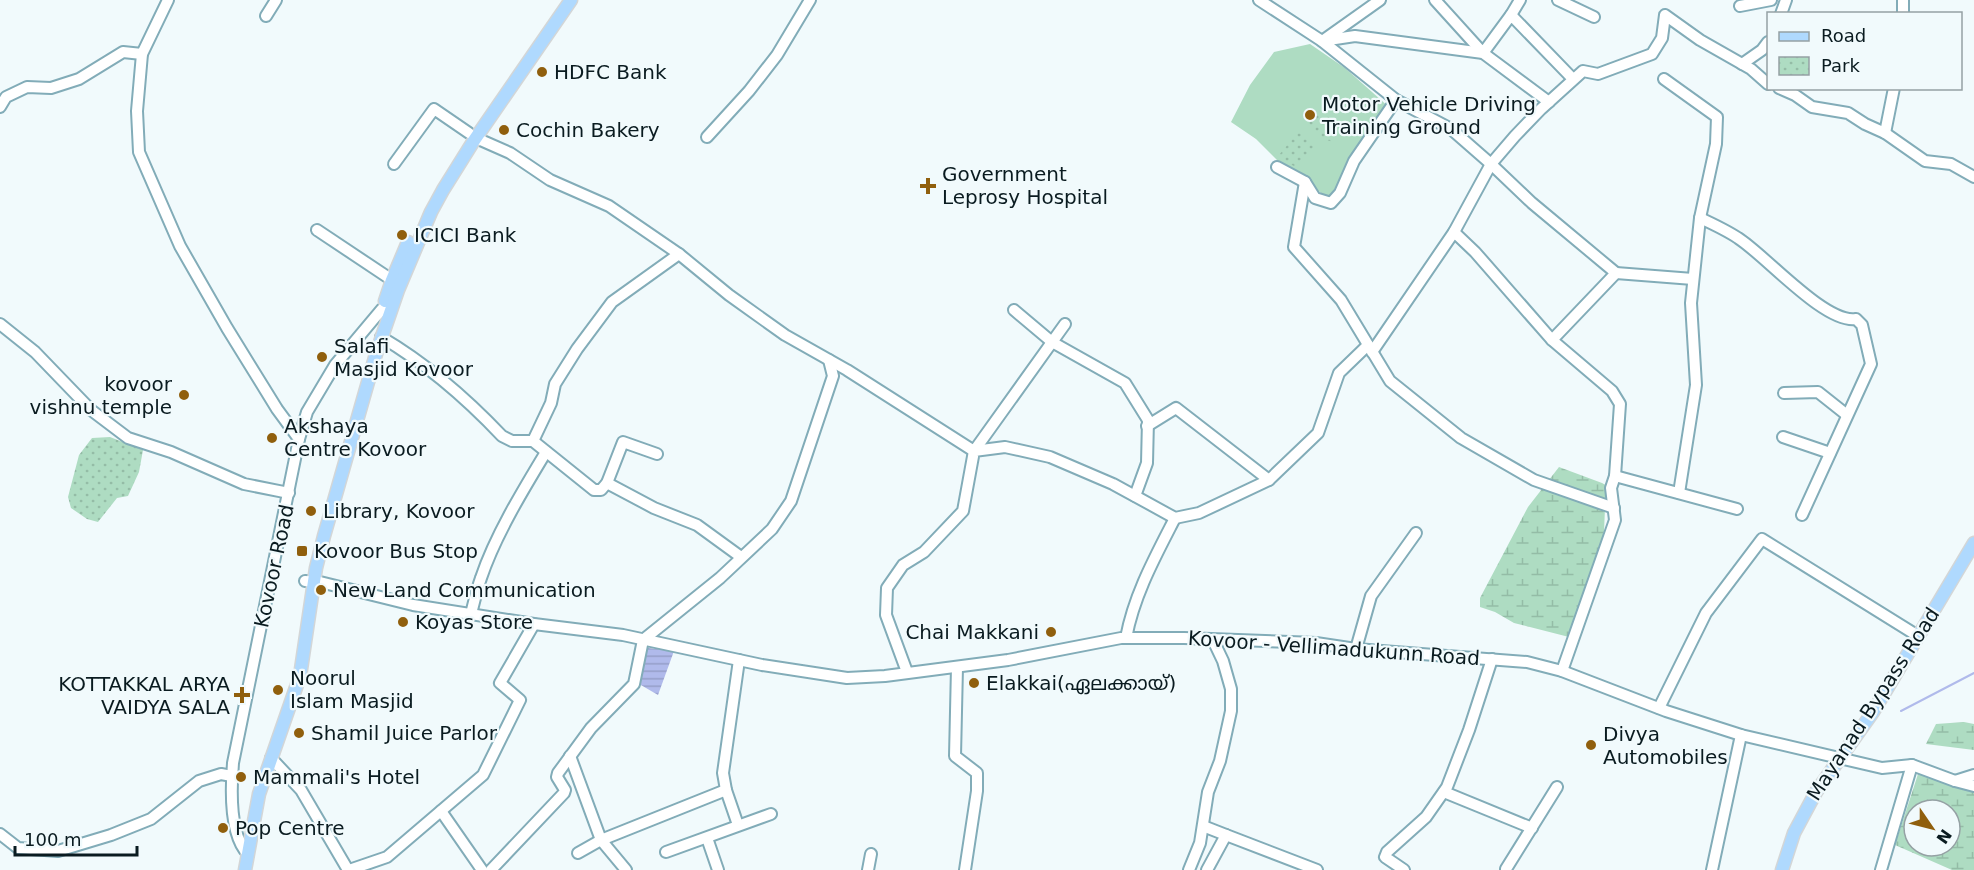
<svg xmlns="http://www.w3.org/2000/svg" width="1974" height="870" font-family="'DejaVu Sans','Noto Sans Malayalam',sans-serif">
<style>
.grass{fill:#aedcc2}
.wetland{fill:url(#wetland-marsh);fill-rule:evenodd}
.park{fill:url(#park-dots)}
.water{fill:url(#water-rules)}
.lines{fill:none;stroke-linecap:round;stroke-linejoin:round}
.stream{stroke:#b0baeb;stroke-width:2}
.minor-casing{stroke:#82acb8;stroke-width:14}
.major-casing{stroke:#d3d6d7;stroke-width:15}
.minor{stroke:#fff;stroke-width:10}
.major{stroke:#afd9fe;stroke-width:12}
.poi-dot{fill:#905f0d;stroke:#f1fafc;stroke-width:2}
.labels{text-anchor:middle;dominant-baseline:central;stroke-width:4.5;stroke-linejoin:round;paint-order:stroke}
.poi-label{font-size:20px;fill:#0a1b20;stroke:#f1fafc;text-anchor:start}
.street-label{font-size:20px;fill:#0a1b20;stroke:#f1fafc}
</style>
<defs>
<pattern id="wetland-marsh" width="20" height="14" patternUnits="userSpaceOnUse" patternTransform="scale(1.5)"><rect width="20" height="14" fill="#aedcc2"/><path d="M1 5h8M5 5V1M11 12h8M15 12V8" fill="none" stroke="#94bca6"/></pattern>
<pattern id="park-dots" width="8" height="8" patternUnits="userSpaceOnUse" patternTransform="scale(1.5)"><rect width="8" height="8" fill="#aedcc2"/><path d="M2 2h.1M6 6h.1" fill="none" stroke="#94bca6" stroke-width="1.8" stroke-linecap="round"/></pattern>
<pattern id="water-rules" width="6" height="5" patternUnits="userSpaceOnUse" patternTransform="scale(1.5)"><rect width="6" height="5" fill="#b0baeb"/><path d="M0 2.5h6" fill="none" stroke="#969fc9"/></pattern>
</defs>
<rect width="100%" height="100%" fill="#f1fafc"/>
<path class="grass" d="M1310,44L1345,68L1390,108L1332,200L1288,171L1256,139L1231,122L1250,85L1274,52Z"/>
<g class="wetland">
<path d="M1559,467L1602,483L1611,488L1605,508L1604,532L1569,637L1514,623L1495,612L1480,607V598L1528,507Z"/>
<path d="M1964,722L1974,724V750L1926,744L1936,724Z"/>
<path d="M1918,774L1974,792V870H1952L1895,845ZM1914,810H1950V846H1914Z"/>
</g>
<g class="park">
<path d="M1310,110C1324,112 1332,119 1341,129L1340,137L1334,142C1320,139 1309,131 1305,118Z"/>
<path d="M1299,131L1318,145L1298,168L1288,163L1279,155Z"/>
<path d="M110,437L143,450L139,472L128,496L117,498L98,522L87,519L71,508L68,497L79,455L92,438Z"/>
</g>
<path class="water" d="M640,647L674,651L658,695L634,681Z"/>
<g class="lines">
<path class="stream" d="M1901,711L1974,673"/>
<defs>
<g id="minor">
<path d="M168,0L142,54L137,111L139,152L180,246L227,328L277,409L299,439"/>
<path d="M1259,0L1322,41L1396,100L1451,129L1491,164L1532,203L1616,273L1552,340"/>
<path d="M1435,0L1483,53L1511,15L1573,79"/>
<path d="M1558,0L1594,17"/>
<path d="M1740,6L1771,0"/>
<path d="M1781,14L1786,0"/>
<path d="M1903,14V0"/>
<path d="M1511,15L1520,0"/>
<path d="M266,16L276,0"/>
<path d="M1325,39L1380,0"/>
<path d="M1322,41L1355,36L1483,53L1549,102"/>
<path d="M1742,64L1762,50L1768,42"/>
<path d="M1664,79L1717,117L1716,144L1700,218L1691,303L1696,385L1679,493"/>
<path d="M1779,88L1795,95L1812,107L1848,113L1865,124L1885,133L1925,161L1951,164L1974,177"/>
<path d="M0,107L6,97L27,87L51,88L79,79L123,52L142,54"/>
<path d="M1885,133L1894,88"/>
<path d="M707,137L749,91L777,55L810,0"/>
<path d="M476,138L510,153L550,180L609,206L679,254L729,295L785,335L847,370L974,451L1065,324"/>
<path d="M394,164L434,109L469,133"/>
<path d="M1277,167L1305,182L1315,198L1331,203L1340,193L1354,161L1396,100"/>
<path d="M1305,182L1294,247L1341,300L1390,381L1461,438L1534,480L1614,508"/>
<path d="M1700,218C1713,224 1726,230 1738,238C1765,255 1825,324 1856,319L1862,325L1871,364L1802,515"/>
<path d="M317,230L392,280"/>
<path d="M1454,232L1475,252L1552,340L1612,391L1620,404L1615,476"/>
<path d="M1616,273L1693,279"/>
<path d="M1014,310L1052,342L1125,383L1148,420L1147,463L1135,496"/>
<path d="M0,324L35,352L91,410L128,438L171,452L244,484L289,493"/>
<path d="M381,337C427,364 466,398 502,436L512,441H533L594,490H601L607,483L623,442L657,454"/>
<path d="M1372,352L1454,232L1491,164L1515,136L1541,109L1583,71L1598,74L1652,54L1662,38L1665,15L1700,40L1751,69L1768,84"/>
<path d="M1784,393L1818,392L1847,415"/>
<path d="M1147,426L1176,408L1269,480"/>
<path d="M1783,437L1830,453"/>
<path d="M533,441L551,403L555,384L577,349L612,302L679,254"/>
<path d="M607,483L654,508L697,525L741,557"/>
<path d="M305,581L320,582L413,605L534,624L623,635L762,665L847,678L885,676L1008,660L1121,638H1184L1316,643L1356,649L1527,662L1562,671L1666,711L1741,735L1882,768L1912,765L1955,781L1974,775"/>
<path d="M471,614C474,602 477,589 481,578C495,536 523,490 546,452"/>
<path d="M1126,638C1134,595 1155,557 1175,518"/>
<path d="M1356,649L1371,596L1416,533"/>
<path d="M957,667L955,756L977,773V791L965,870"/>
<path d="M1562,671L1615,520L1611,488L1615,476L1737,509"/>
<path d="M907,672L886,615L887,588L903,565L924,552L963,511L974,451L1005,447L1050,457L1113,484L1175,518L1199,513L1269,480L1318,433L1339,373L1368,345"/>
<path d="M1659,708L1706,613L1762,539L1918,636"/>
<path d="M570,756L601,840L626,870"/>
<path d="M271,758L301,790L348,870"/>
<path d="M1955,781L1974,786"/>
<path d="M1444,792L1532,828"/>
<path d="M441,811L482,870"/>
<path d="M738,825L726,790L723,773L739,660"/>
<path d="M1203,826L1226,835L1207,870"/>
<path d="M0,834L18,848L58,851L111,835L151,819L199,781L221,774L232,776"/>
<path d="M1226,835L1317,870"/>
<path d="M707,838L718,870"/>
<path d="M666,852L771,814"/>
<path d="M578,853L601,840L726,790"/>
<path d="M248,854C229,835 231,788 233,763L299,439L307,412L335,365L382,309"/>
<path d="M1506,869L1557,787"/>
<path d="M349,870L387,857L483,775L520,700L500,683L534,624"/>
<path d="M491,870L564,793L565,790L557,777L558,773L591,728L634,684L643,640L720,578L772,529L791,501L833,376L829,360"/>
<path d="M868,870L871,854"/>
<path d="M1189,870L1200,843L1208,792L1220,761L1231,711V689L1223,661L1213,640"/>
<path d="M1404,870L1385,857L1387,852L1426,817L1447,787L1469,730L1492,659"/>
<path d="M1712,870L1741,735"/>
<path d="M1881,870L1912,765"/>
</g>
<g id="major">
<path d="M385,301L392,280L408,242"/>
<path d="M245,870L259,794L300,676L316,568L324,536L376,354L398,290L431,212L443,190L473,142L571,0"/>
<path d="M1782,870L1794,833L1816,792L1873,712L1974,543"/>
</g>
</defs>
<use href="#minor" class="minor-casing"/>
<use href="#major" class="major-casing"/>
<use href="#minor" class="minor"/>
<use href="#major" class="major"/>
</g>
<g class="poi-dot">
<circle cx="542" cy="72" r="6"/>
<circle cx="1310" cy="115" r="6"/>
<circle cx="504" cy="130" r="6"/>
<path d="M925 177h6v6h6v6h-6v6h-6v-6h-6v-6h6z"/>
<circle cx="402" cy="235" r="6"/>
<circle cx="322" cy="357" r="6"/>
<circle cx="184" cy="395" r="6"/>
<circle cx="272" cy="438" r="6"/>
<circle cx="311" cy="511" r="6"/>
<rect x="296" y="545" width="12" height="12" rx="3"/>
<circle cx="321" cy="590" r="6"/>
<circle cx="403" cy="622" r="6"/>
<circle cx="1051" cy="632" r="6"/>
<circle cx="974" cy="683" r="6"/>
<circle cx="278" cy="690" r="6"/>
<path d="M239 686h6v6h6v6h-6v6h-6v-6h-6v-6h6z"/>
<circle cx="299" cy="733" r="6"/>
<circle cx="1591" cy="745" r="6"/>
<circle cx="241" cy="777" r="6"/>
<circle cx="223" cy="828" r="6"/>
</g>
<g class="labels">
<g class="poi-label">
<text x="554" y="72">HDFC Bank</text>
<text x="1322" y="104">Motor Vehicle Driving<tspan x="1322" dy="23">Training Ground</tspan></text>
<text x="516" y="130">Cochin Bakery</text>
<text x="942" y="174">Government<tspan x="942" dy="23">Leprosy Hospital</tspan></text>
<text x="414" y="235">ICICI Bank</text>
<text x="334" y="346">Salafi<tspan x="334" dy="23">Masjid Kovoor</tspan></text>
<text x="172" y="384" text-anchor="end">kovoor<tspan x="172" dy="23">vishnu temple</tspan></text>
<text x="284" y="426">Akshaya<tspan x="284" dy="23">Centre Kovoor</tspan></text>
<text x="323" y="511">Library, Kovoor</text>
<text x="314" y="551">Kovoor Bus Stop</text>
<text x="333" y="590">New Land Communication</text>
<text x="415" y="622">Koyas Store</text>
<text x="1039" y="632" text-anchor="end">Chai Makkani</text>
<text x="290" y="678">Noorul<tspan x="290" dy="23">Islam Masjid</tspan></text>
<text x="986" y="683">Elakkai(ഏലക്കായ്)</text>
<text x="230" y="684" text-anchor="end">KOTTAKKAL ARYA<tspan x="230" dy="23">VAIDYA SALA</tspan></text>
<text x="311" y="733">Shamil Juice Parlor</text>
<text x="1603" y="734">Divya<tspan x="1603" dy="23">Automobiles</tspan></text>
<text x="253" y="777">Mammali's Hotel</text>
<text x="235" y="828">Pop Centre</text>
</g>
<g class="street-label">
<text transform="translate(274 566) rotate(-78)">Kovoor Road</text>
<text transform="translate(1334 648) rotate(4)">Kovoor - Vellimadukunn Road</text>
<text transform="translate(1873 704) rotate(-57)">Mayanad Bypass Road</text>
</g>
</g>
<rect x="1767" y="12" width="195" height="78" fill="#f1fafc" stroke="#95a1a4" stroke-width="1.5"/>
<rect x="1779" y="32" width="30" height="9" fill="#afd9fe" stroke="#95a1a4" stroke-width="1.5"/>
<text x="1821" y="42" font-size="18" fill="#0a1b20">Road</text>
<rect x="1779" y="57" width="30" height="18" fill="url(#park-dots)" stroke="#95a1a4" stroke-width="1.5"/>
<text x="1821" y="72" font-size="18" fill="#0a1b20">Park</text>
<g transform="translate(1932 828) rotate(125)"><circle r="28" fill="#f1fafc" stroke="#95a1a4" stroke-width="1.5"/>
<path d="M0-4.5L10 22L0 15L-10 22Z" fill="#905f0d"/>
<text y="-9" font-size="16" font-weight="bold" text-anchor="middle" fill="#0a1b20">N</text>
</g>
<path d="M15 846v9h122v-9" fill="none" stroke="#0a1b20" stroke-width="3"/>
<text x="24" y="846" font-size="18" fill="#0a1b20" stroke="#f1fafc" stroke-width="4.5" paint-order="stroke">100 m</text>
</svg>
